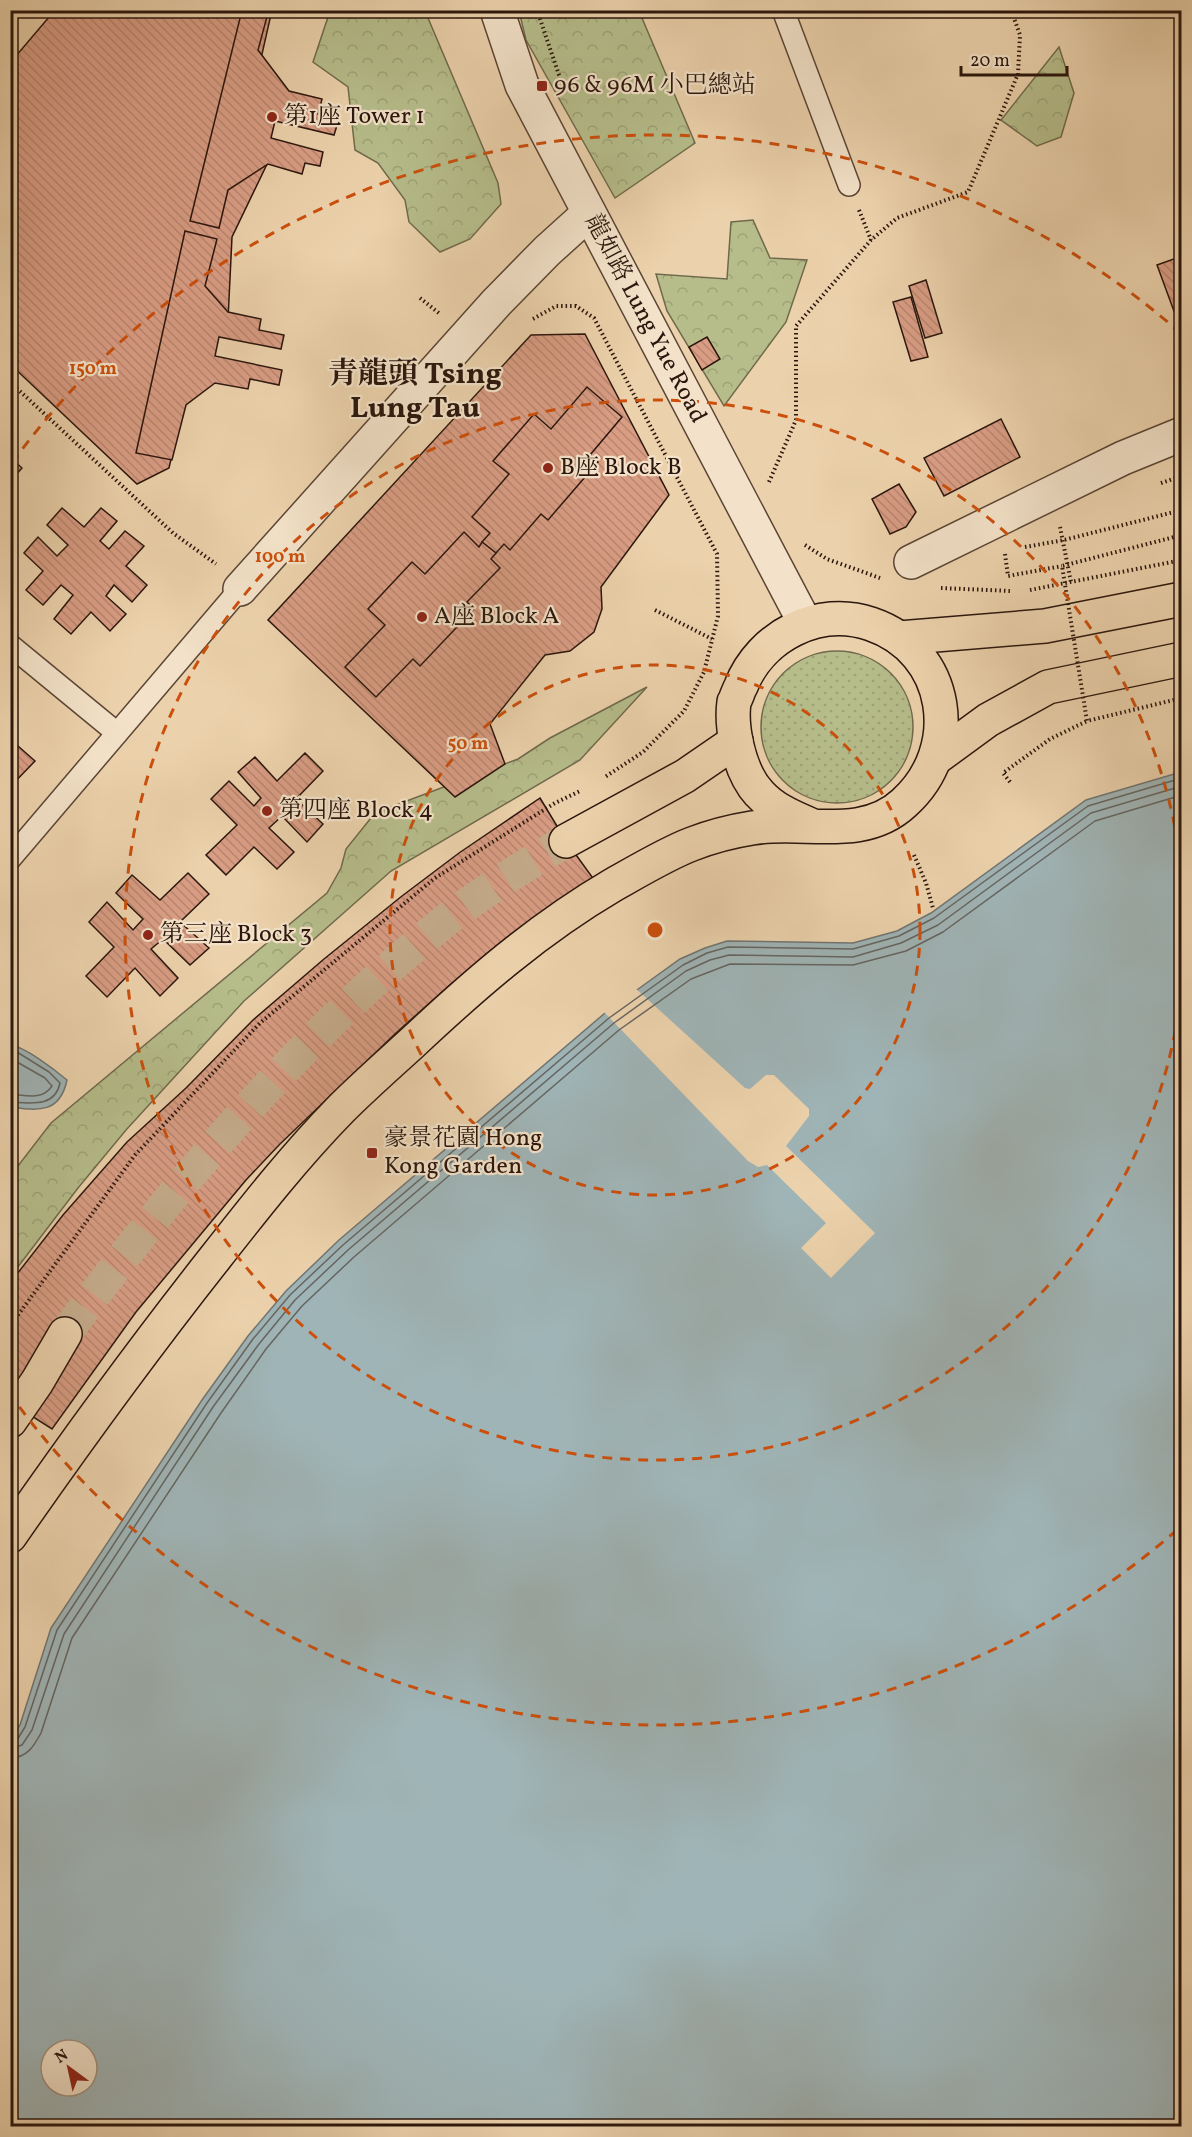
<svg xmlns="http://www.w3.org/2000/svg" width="1192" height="2137" font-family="Vollkorn,'Noto Serif TC',serif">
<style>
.grass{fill:url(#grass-dots);stroke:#706a4c;stroke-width:1.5}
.forest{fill:url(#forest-crowns);stroke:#706a4c;stroke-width:1.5}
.water{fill:#9fb4b6;stroke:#717572;stroke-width:1.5;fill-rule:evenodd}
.pier{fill:#ecd2ac}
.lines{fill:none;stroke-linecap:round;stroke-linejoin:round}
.shore{stroke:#656562;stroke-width:1.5}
.building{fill:url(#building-back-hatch);stroke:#2b160d;stroke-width:1.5}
.primary-tunnel{stroke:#c5ac8c;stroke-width:33;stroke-dasharray:33 16;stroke-linecap:butt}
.service-casing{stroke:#5b4535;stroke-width:24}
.minor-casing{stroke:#5b4535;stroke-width:36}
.tertiary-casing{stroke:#5b4535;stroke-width:36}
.primary-casing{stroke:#2b160d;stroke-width:36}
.path{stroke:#2b160d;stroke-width:4;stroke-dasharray:1.5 3;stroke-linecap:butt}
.service{stroke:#f3e2c9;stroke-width:21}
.minor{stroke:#f3e2c9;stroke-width:33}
.tertiary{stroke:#f3e2c9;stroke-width:33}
.primary{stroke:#ecd2ac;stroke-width:33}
.path-bridge{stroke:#2b160d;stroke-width:4;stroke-dasharray:1.5 3;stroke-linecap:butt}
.ring{fill:none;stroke:#cc4f0c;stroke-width:3;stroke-dasharray:10 8}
.poi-dot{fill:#8f2418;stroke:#f3e2c9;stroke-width:2}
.labels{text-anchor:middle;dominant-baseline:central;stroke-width:4.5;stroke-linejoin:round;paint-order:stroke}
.poi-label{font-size:24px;fill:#2b160d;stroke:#f3e2c9;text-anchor:start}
.street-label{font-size:24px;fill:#2b160d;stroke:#f3e2c9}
.district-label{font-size:30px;font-weight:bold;fill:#2b160d;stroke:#f3e2c9}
.centre{fill:#cc4f0c;stroke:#f3e2c9;stroke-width:3}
.ring-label{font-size:18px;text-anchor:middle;font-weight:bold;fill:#cc4f0c;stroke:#f3e2c9;stroke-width:4.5;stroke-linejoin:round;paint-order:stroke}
</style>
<defs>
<pattern id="grass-dots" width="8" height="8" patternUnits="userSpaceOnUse" patternTransform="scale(1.5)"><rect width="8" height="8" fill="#b6bd8b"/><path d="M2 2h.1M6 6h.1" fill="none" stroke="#9da277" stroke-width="1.8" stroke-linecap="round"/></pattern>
<pattern id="forest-crowns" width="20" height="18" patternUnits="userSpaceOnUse" patternTransform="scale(1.5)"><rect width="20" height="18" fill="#b6bd8b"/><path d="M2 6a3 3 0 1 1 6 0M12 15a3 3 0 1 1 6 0" fill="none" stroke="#9da277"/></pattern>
<pattern id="building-back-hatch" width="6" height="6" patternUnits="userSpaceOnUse" patternTransform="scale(1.5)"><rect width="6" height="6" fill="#d99d84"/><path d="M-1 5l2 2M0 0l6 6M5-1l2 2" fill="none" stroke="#ba8671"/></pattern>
</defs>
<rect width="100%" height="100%" fill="#ecd2ac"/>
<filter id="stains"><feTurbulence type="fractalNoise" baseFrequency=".00333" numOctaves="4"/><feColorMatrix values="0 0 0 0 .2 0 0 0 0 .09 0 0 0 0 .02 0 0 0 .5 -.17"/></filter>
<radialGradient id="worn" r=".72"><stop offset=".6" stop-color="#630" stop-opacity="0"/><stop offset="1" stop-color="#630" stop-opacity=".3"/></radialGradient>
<circle class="grass" cx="837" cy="727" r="76"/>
<g class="forest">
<path d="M330,11H425L498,183L501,204L470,239L440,252L409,222L405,200L378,163L355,150L348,87L313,62Z"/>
<path d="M519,11H639L695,143L615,198L526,40Z"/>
<path d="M1059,47L1074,93L1061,137L1037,146L1001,120Z"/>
<path d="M753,220L770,258L807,260L786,322L724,406L667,311L656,274L727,279L731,222Z"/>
<path d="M647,687L580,760L391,871L244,1001L126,1130L78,1188L11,1276V1175L51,1123L327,893L341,868L346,849L375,813L518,759L550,738Z"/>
</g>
<g class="water">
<path d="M1181,772V2126H11L10,1740L20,1725L51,1628L202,1400L248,1336L286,1291L339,1240L605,1013L680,959L705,948L727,941L853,943L897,931L931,913L1086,800ZM51,2050H87V2086H51Z"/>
<path d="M10,1045C24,1046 55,1070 67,1080C60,1113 39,1111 11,1107Z"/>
</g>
<path class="pier" d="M634,987L745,1088L750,1089L766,1075H774L809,1109V1116L786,1146L875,1233L831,1278L801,1248L826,1223L767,1165L758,1167L748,1161L603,1011Z"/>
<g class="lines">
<g class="shore">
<path d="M10,1051L17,1052L49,1072L60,1083C55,1108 30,1103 10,1102"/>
<path d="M10,1058L45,1078L52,1086C42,1101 26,1095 10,1094"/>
<path d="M10,1742L17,1740L25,1727L57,1630L207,1403L253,1339L290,1295L343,1245L609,1018L683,965L707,953L728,947L853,949L899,936L934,918L1088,806L1182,778"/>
<path d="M10,1749L22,1745L32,1730L64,1634L213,1407L259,1344L295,1300L348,1250L614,1023L686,971L710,960L729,955L853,957L901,943L938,925L1091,813L1182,786"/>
<path d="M10,1758C27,1758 34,1746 41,1733L72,1638L221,1413L266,1349L302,1306L354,1257L619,1030L691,979L730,964L853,965L906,951L943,932L1095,821L1182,795"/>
</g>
</g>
<g class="building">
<path d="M55,10H272L240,151L269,160L232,237L228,320L203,318L169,468L137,484L10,364V63Z"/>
<path d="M242,10L268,13L258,50L289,91L322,99L318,114L339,119L334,135L275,121L271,138L323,152L320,166L305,163L302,174L268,164L228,190L219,228L190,221Z"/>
<path d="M185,231L217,239L205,286L228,312L261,319L259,330L284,335L281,349L219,337L215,356L282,370L279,385L250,379L248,389L215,383L186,405L172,460L136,453Z"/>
<path d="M1182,256V333L1157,265Z"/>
<path d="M926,280L942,333L925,338L909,286Z"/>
<path d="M911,297L928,357L911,361L893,302Z"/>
<path d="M585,334L669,495L601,587L602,609L594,632L570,651L545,655L490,724L505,764L455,797L268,620L531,335Z"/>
<path d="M707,337L720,359L702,370L689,347Z"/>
<path d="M587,387L622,417L590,455L598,462L548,520L541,514L510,550L504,544L496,553L482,542L490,533L472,517L509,474L493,461L534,414L551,429Z"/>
<path d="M1001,419L1020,457L944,496L924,458Z"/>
<path d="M10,426L17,431L10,439Z"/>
<path d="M10,457L22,468L10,481Z"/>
<path d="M899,484L916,512L906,527L890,534L872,499Z"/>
<path d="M62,508L84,527L101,508L117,521L100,541L109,549L125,531L144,546L126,566L147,585L132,602L114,585L106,596L126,614L110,631L91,612L71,634L54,619L73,595L61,585L43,605L26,590L43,571L24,553L38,537L57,556L68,545L47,525Z"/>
<path d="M464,532L479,547L482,542L496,553L491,559L500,568L467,602L474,609L420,666L413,659L376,697L345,667L385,625L368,609L412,562L425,574Z"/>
<path d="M10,739L35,761L10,787Z"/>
<path d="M305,753L323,771L296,799L323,824L307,842L282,816L269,828L294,852L277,869L254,847L226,875L206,855L237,825L211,799L229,781L254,806L261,798L238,772L255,757L277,781Z"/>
<path d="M540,798L566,841L595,881L515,933L451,984L396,1033L280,1144L246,1180L136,1312L52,1429L10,1402V1283L63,1215L127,1142L186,1088L253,1020L324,959L402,896L459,853Z"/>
<path d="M188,873L209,894L180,922L209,948L190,965L163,939L151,949L178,978L160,996L135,968L107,997L86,976L114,947L89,922L107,902L133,930L143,919L116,893L132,875L160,900Z"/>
</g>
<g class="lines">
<path class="primary-tunnel" d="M65,1334C174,1187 292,1046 434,930C475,896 521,868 566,841"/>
<defs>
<g id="service">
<path d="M783,10L849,185"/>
<path d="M10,645L117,733"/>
<path d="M10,859L240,589"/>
</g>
<g id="minor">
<path d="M911,562L1123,458L1182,434"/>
<path d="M240,589L496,303L547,251L589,213"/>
</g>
<path id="tertiary" d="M497,10L522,85L805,623"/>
<g id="primary">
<path d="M899,638L1045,626L1182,599"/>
<path d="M936,758L988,720L1048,687L1182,659"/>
<path d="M566,841L685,776L736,741"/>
<path d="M10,1421L37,1382L65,1334"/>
<path d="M10,1536C76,1441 144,1348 215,1258C255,1207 295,1156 341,1109C364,1086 388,1065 412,1043C475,984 538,929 613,885C636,872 668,853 692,844C710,837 733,831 752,828C803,819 862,842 904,803C964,749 950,651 871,624C818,606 761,636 741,686C740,687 735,701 734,702C732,716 734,733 737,746C741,763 747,780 759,793C773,809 792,817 811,825"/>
</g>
</defs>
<use href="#service" class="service-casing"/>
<use href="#minor" class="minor-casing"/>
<use href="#tertiary" class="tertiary-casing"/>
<use href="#primary" class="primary-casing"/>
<g class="path">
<path d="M537,10L560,78"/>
<path d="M859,210L871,240"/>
<path d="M420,298L440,314"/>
<path d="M533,319L556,306H576L594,318L717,554L718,616L704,672L684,711L643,752L605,777"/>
<path d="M10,382L173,533L216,564"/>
<path d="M769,482L796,420V326L871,240L897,218L968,192L1018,74L1020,35L1011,10"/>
<path d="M1161,483L1182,476"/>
<path d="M1060,527L1071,582"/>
<path d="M805,545L827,559L880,578"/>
<path d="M1025,547L1064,540L1182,510"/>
<path d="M1005,554L1008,576L1062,566"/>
<path d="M941,588L1011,591"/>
<path d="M1030,590L1182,560"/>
<path d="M655,610L712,639"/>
<path d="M1010,782L1003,773L1050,739L1087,721"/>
<path d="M914,855L926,883L933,908"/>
<path d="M10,1326L135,1155L260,1023L435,878L555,803L580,791"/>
</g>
<use href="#service" class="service"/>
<use href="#minor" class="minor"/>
<use href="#tertiary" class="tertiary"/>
<use href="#primary" class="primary"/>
<path class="path-bridge" d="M1182,535L1062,566L1087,721L1182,698"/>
</g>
<g class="ring">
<circle cx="655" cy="930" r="265"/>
<path d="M1181 995A530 530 0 1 1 1181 865"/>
<path d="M1177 1530A795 795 0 0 1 12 1397M12 463A795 795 0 0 1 1177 330"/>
</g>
<g class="poi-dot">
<rect x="536" y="80" width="12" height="12" rx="3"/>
<circle cx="272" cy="117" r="6"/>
<circle cx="548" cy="468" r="6"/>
<circle cx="422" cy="617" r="6"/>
<circle cx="267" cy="811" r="6"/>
<circle cx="148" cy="935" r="6"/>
<rect x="366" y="1147" width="12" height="12" rx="3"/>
</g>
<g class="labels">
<g class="poi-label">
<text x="554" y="86">96 &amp; 96M 小巴總站</text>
<text x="284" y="117">第1座 Tower 1</text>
<text x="560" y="468">B座 Block B</text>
<text x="434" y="617">A座 Block A</text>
<text x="279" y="811">第四座 Block 4</text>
<text x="160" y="935">第三座 Block 3</text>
<text x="384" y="1139">豪景花園 Hong<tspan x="384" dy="28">Kong Garden</tspan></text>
</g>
<g class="street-label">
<text transform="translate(645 319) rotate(62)">龍如路 Lung Yue Road</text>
</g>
<g class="district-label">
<text x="415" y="375">青龍頭 Tsing<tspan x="415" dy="34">Lung Tau</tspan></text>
</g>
</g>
<circle cx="655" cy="930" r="9" class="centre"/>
<g class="ring-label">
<text x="93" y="374">150 m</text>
<text x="280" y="562">100 m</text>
<text x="468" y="749">50 m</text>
</g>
<rect width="1192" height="2137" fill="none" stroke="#ecd2ac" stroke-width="36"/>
<rect x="12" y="12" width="1168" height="2113" fill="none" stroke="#2b160d" stroke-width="3"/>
<rect x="18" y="18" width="1156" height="2101" fill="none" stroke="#2b160d" stroke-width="1.5"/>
<g transform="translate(69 2068) rotate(327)"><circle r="28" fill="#f3e2c9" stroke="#a3907e" stroke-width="1.5"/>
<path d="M0-4.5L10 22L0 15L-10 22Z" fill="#8f2418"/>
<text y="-9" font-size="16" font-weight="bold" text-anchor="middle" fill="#2b160d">N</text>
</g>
<path d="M961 66v9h106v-9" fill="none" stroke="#2b160d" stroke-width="3"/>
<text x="970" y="66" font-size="18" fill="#2b160d" stroke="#f3e2c9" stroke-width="4.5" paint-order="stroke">20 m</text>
<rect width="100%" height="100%" filter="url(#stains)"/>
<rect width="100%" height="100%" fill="url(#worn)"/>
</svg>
